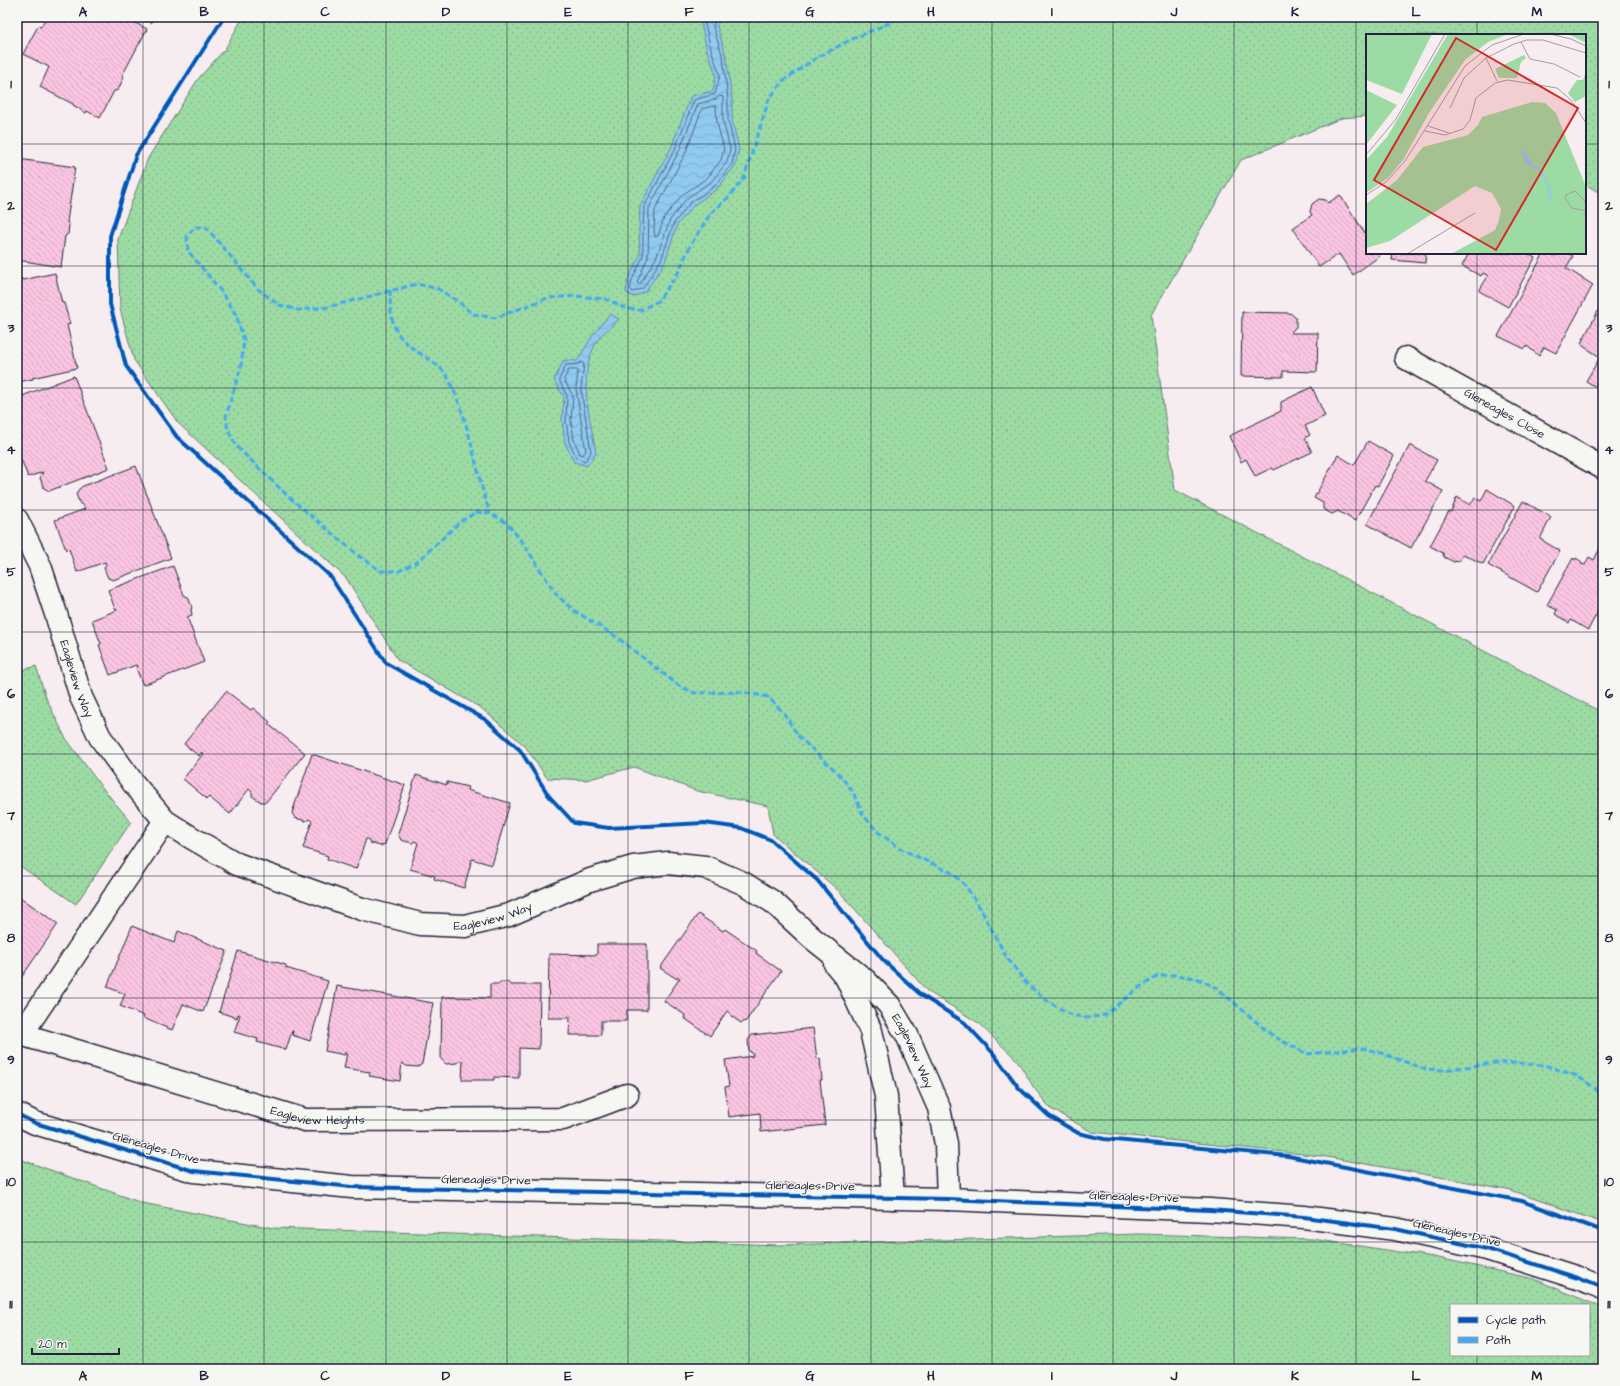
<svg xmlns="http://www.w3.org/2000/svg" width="1620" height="1386" font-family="'Architects Daughter',sans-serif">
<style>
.grass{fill:url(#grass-dots);stroke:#607e70;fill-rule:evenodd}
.water{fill:url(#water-waves);stroke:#6487a7}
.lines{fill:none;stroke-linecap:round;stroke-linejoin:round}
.shore{stroke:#4e6583;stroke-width:1}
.building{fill:url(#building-back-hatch);stroke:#22223b}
.minor-casing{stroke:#22223b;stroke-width:25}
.tertiary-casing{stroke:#22223b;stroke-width:25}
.minor{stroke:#f6f6f2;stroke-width:22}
.tertiary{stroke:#f6f6f2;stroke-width:22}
.quiet{stroke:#3fa9f5;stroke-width:3;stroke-dasharray:6 3;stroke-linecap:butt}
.cycleway-casing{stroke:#f6f6f2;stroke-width:6}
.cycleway{stroke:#0057b8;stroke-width:4}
.grid{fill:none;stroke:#22223b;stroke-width:1;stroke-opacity:0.55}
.labels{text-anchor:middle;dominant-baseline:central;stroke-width:3;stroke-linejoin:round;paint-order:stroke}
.street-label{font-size:12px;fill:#22223b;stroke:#f6f6f2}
.inset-road{fill:none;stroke:#a29ba7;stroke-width:1}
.view{fill:#d62828;fill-opacity:0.15;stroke:#d62828;stroke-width:2}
.inset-edge{fill:none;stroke:#22223b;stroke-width:2}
.neatline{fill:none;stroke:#22223b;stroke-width:1.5}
.grid-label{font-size:13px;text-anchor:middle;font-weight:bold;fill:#22223b}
</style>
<defs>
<pattern id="grass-dots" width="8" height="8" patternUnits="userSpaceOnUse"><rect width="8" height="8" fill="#9ddba4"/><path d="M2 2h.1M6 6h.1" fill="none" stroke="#87bc8e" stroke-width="1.8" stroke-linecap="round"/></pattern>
<pattern id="water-waves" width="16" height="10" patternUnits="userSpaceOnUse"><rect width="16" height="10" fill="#90caef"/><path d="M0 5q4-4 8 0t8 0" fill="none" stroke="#7cadce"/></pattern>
<pattern id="building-back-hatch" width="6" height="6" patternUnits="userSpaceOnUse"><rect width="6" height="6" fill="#fac5e2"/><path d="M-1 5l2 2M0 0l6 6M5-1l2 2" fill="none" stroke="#d6a9c3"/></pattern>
</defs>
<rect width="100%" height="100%" fill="#f7ecef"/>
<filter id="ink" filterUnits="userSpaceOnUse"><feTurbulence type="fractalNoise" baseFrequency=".025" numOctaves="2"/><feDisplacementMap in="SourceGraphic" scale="8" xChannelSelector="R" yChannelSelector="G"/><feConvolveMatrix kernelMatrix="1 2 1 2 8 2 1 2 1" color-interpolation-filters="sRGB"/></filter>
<g filter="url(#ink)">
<g class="grass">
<path d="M243,17H1603V195L1585,184V35H1367V116L1342,118L1241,160L1151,315L1175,490L1603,713V1223L1507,1189L1321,1156L1092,1132L1051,1109L1034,1088L1017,1060L977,1022L927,991L839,891L773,834L768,806L697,791L634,767L586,780L547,778L525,746L481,708L398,660L346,578L178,423L134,360L120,309L118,239L148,158L198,79L225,49Z"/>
<path d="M36,666L46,698L65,737L100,785L131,822L76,904L17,864V672Z"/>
<path d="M17,1158L142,1203L273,1228L779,1245L1139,1234L1312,1239L1434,1257L1534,1279L1603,1308V1369H17ZM1451,1305H1589V1355H1451Z"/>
</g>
<g class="water">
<path d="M703,17H720L717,26L726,56L732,99V120L739,149L735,166L717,189L694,205L677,225L665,262L646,291L634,297L626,293L628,279L640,255L639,230L640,206L671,148L691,96L713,91L716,74L707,51L701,23Z"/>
<path d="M610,314L619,319C612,326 602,333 597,341C577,376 590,416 596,453L587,466L574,462L565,443L562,420L564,397L554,380L564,360L577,361L593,335Z"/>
</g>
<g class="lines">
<g class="shore">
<path d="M706,17L705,24L711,49L720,75L715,94L694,100L675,149L644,207L643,230V256L632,280L630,289L633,292L643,288L661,260L674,223L691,202L715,186L732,164L735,149L728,120V100L723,57L713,27L716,17"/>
<path d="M720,96L723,97V121L730,149L727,162L711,182L687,198L670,220L656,258L640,284H638L637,282L648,257L649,208L679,151L698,104L716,99Z"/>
<path d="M716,106L717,123L724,149L721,160L707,178L682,195L664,218L658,236L655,237L654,230L655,210L685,154L702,109Z"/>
<path d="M582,362L584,364L581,389L591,452L585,461L577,458L569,442L566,420L567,396L559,380L566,365L578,364Z"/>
<path d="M569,370H577L578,371L576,389L586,451L583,455L580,454L574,440L571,420L573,396L564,380Z"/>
</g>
</g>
<g class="building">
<path d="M46,17H78L81,18L82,17H124L147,29L122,76L123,79L118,90L114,91L100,118L87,111L86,113L73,105V104L40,87L49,67L23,54L38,26L41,27Z"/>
<path d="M142,17H154L151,23Z"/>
<path d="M18,159L75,167L67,222L69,225L68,234L65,236L61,267L17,260Z"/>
<path d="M1340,195L1367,236V253H1378L1380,256L1353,275L1339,254L1319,267L1293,228L1312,215L1310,212L1312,204L1319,199L1326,200L1328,203Z"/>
<path d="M1393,253H1426L1425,263L1392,260Z"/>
<path d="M1469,253H1528V254L1535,258L1508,307L1479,291L1488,276L1483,273L1481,276L1462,266Z"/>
<path d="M1547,253H1550L1555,256L1557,253H1568L1573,256L1566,268L1593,285L1556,353L1544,347L1539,356L1527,346L1525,349L1498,336L1543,255Z"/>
<path d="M55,273L62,303H64L70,324L67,325L77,368L32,378L33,379L17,382V280L23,279V280Z"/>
<path d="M1603,302V391L1586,381L1600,357L1583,346L1581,343Z"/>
<path d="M1242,312L1290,313L1296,318V327L1290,333H1318L1317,372L1283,371V377L1241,376Z"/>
<path d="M74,376L109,468L49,491L44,488L40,478L43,472L28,477L19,454L17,455V421L22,419V417L20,418L17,410V398Z"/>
<path d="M1312,387L1325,416L1305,426L1310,435L1305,438L1312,452L1274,470L1272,468L1255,476L1246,459L1241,462L1229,436L1281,411V402Z"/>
<path d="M1368,441L1394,456L1378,486L1375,485L1355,521L1338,511L1332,514L1323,509V503L1314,498L1338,455L1354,465Z"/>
<path d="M1410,445L1437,460L1425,481L1443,491L1411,548L1367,524Z"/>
<path d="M136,466L171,558L113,580L108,578L104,568L106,564L105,562L77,572L69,549L66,550L55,520L85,509L83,505L80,504L76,494L79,489L83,486Z"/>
<path d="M1487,489L1515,506L1483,564L1463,554L1460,560L1454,562L1444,557L1443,553L1430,546L1449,511L1451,512L1457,497L1470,505L1475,497L1481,501Z"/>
<path d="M1523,501L1551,517L1540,539L1560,551L1537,592L1488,565Z"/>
<path d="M1603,542V602L1588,630L1571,620L1569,623L1555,614L1557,610L1547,605L1573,558L1575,560L1576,558L1582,562L1581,564L1585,565L1589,557L1594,560Z"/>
<path d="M173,566L184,595L188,597L192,607L191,610L192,615L187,617L204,662L143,685L136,668L138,667L136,665L110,675L99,645L101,644L92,620L117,610L115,609L108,590Z"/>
<path d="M226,691L251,710L253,708L270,722L268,724L305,753L266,802H261L252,796V792L249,789L230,814L209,797L207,799L183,779L203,754L202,752L199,756L184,744Z"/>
<path d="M312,754L405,785L385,844L380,846L370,843L368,839H366L356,869L327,859L328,856L303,848L312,821L309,819L306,821L295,818L292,813Z"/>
<path d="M416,775L447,785V782L468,787L467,790L510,803L492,865L472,859L464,888L434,879L435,876L410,869L418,843L415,841L412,843L401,840L398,834Z"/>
<path d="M17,895L58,924L21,978L17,975Z"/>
<path d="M698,914L723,931L725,929L757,951L756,953L781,971L746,1021L741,1023L731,1016L730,1013L727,1011L710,1036L684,1018L685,1015L664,1001L680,978L678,977L677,979L660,968Z"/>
<path d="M132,926L174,943L178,931L227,951L203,1012L183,1004L172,1030L143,1018L144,1016L120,1006L125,994L107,987Z"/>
<path d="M597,944H647V1010H627L626,1021H601V1035H569L570,1017L568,1016V1018H548L549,954L597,955Z"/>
<path d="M238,951L286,965V968L328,981L310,1041L292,1035L293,1031H292L286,1050L257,1042L258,1039L234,1032L240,1015L238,1014L237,1018L219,1012Z"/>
<path d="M500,982H507L511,985H540L539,1049L519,1048V1078L494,1077V1080H462L463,1061H460L457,1063L446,1064L441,1059L442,997L490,998V984H499Z"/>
<path d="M337,986L433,1003L422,1064L418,1067L406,1066L402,1062L400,1081L369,1076L370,1072L344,1068L347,1053L345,1052V1055L325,1051Z"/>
<path d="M813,1028L817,1059L820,1058L822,1080H820L825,1125L761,1132L760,1113L729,1117L725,1087L729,1086L725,1060L753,1056L752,1053L749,1051L748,1040L752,1035Z"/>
</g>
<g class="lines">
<defs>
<g id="minor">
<path id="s1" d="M1406,358L1603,468"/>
<path id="s2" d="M17,520L40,566L56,614L81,697L100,737L134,784L165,821L192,838L237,864L362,909L420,924L465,926L509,915L590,880L633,867L668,863L705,867L743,883L773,902L812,938L865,980L889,1005L907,1035L939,1108L946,1144L948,1199"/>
<path d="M835,964L846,977L871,1031L886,1096L893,1198"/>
<path id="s3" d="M17,1033L305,1120L563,1119L627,1095"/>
<path d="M21,1035L165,821"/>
</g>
<path id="tertiary" d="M17,1114L35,1123L194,1171L352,1187L948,1199L1210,1210L1304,1217L1395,1229L1487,1249L1578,1278L1603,1288"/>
</defs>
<use href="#minor" class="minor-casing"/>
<use href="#tertiary" class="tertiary-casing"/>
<use href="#minor" class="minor"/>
<use href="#tertiary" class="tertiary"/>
<g class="quiet">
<path d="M897,17L889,23L848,41L813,60L783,81L769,99L744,178L730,196L711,213L690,246L678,273L658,301L641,310L627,309L606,299L576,296L548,298L495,318L473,314L456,300L438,289L417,284L328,307L298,310L279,305L258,289L206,227H195L187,236L188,251L221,291L236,315L244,340L241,367L226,416L228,430L237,447L289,497L359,556L381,571H399L417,562L460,522L476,512L490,513L507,523L523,543L556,594L573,610L614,635L679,686L695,693L742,692L768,697L783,712L799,737L839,774L853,792L863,815L878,832L901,849L952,873L965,885L979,906L1007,958L1027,984L1046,1000L1071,1015L1087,1018L1105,1015L1137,989L1158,976L1175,975L1196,978L1217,988L1273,1036L1307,1054L1363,1048L1378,1052L1425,1069L1444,1070L1494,1063H1520L1544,1065L1577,1076L1595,1088L1603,1099"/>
<path d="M390,290C390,326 394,337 424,356C432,361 442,368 447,376C467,414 474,459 485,499L490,513"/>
</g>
<defs>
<g id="cycleway">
<path d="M224,17L136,155L110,236V304L126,366L177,437L330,576L386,663L486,720L520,750L549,796L574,823L609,828L704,823L741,828L771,840L817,880L883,960L921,995L965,1023L993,1053L1019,1088L1049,1116L1078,1133L1104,1139L1288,1156L1522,1201L1603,1231"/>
<path d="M17,1114L35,1123L194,1171L352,1187L948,1199L1210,1210L1304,1217L1395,1229L1487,1249L1578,1278L1603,1288"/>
</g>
</defs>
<use href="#cycleway" class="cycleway-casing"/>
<use href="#cycleway" class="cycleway"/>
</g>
</g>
<path class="grid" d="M143,17V1369M264,17V1369M386,17V1369M507,17V1369M628,17V1369M749,17V1369M871,17V1369M992,17V1369M1113,17V1369M1234,17V1369M1356,17V1369M1477,17V35M17,144H1367M1585,144H1603M1477,253V1305M17,266H1603M17,388H1603M17,510H1603M17,632H1603M17,754H1603M17,876H1603M17,998H1603M17,1120H1603M17,1242H1603M1477,1355V1369"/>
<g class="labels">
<g class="street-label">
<text stroke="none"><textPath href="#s1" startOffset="113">Gleneagles Close</textPath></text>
<text stroke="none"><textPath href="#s2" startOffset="170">Eagleview Way</textPath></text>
<text stroke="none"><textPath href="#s2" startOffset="690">Eagleview Way</textPath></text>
<text stroke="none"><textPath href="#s2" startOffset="1196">Eagleview Way</textPath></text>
<text stroke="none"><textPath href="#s3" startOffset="313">Eagleview Heights</textPath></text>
<text transform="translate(156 1148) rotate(16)">Gleneagles Drive</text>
<text transform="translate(486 1180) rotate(1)">Gleneagles Drive</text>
<text transform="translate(810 1186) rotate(1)">Gleneagles Drive</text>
<text transform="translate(1134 1197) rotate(2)">Gleneagles Drive</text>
<text transform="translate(1457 1233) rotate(13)">Gleneagles Drive</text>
</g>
</g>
<g transform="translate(1366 34)">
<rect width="220" height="220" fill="#f7ecef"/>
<path d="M0,0H66L36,60L0,46ZM82,0H142L122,8L99,26L63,79L37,126L22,144L0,159V126L21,103ZM200,0H220V9L206,2ZM158,21L160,24L155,28L151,44H133L129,35ZM219,40L220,42V62L209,68L202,59L211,46H217ZM0,56L31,71L0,111ZM166,68L179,69L190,79L220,153V220H85L129,196L133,186L135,175L126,159L109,152L24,207L0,214V170L31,146L57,113L102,101L112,91L116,83Z" fill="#9ddba4"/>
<path d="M154,114L161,120L168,132L174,134L178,140L186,159L182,178L184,163L181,150L173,136L160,130Z" fill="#90caef"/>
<path class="inset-road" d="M184,0L205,5L220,12M155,8L164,25L188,30L214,43M120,24L131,47M84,74L98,44L120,24L148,10L161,6H177L220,19M62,92L83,99M59,97L79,101L97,95L104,86L110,64L129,49L142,46L191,54L205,66L220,89M0,121L30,85L79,0M0,161L20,148L39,127L99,32L126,11L158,0M220,168L209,157L200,161L199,165L206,174L220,177M41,220L109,179"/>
<path class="view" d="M90,4L212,74L130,216L8,146Z"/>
<rect width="220" height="220" class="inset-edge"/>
</g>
<rect width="1620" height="1386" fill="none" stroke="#f6f6f2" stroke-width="44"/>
<rect x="1450" y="1304" width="140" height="52" fill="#f6f6f2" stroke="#a1a1a9"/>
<rect x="1458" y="1317" width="20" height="6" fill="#0057b8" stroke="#a1a1a9"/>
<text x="1486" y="1324" font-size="12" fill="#22223b">Cycle path</text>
<rect x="1458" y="1337" width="20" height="6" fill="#3fa9f5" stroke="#a1a1a9"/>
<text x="1486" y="1344" font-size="12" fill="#22223b">Path</text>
<path d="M32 1348v6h87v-6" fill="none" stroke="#22223b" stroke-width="2"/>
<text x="38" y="1348" font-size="12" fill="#22223b" stroke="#f6f6f2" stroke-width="3" paint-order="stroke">20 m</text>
<rect x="22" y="22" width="1576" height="1342" class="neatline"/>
<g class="grid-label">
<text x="83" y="16">A</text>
<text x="204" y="16">B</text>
<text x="325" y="16">C</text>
<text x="446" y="16">D</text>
<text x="568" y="16">E</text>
<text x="689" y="16">F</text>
<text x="810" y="16">G</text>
<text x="931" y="16">H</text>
<text x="1052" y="16">I</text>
<text x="1174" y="16">J</text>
<text x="1295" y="16">K</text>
<text x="1416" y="16">L</text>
<text x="1537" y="16">M</text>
<text x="11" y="88">1</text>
<text x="1609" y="88">1</text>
<text x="11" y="210">2</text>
<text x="1609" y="210">2</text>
<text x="11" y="332">3</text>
<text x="1609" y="332">3</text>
<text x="11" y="454">4</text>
<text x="1609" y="454">4</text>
<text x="11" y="576">5</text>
<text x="1609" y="576">5</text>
<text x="11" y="698">6</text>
<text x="1609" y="698">6</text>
<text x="11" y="820">7</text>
<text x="1609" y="820">7</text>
<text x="11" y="942">8</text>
<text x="1609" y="942">8</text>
<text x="11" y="1064">9</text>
<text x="1609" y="1064">9</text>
<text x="11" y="1186">10</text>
<text x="1609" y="1186">10</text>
<text x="11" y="1308">11</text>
<text x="1609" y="1308">11</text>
<text x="83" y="1380">A</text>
<text x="204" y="1380">B</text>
<text x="325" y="1380">C</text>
<text x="446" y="1380">D</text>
<text x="568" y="1380">E</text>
<text x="689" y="1380">F</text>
<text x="810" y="1380">G</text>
<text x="931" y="1380">H</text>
<text x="1052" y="1380">I</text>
<text x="1174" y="1380">J</text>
<text x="1295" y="1380">K</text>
<text x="1416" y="1380">L</text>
<text x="1537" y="1380">M</text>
</g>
</svg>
